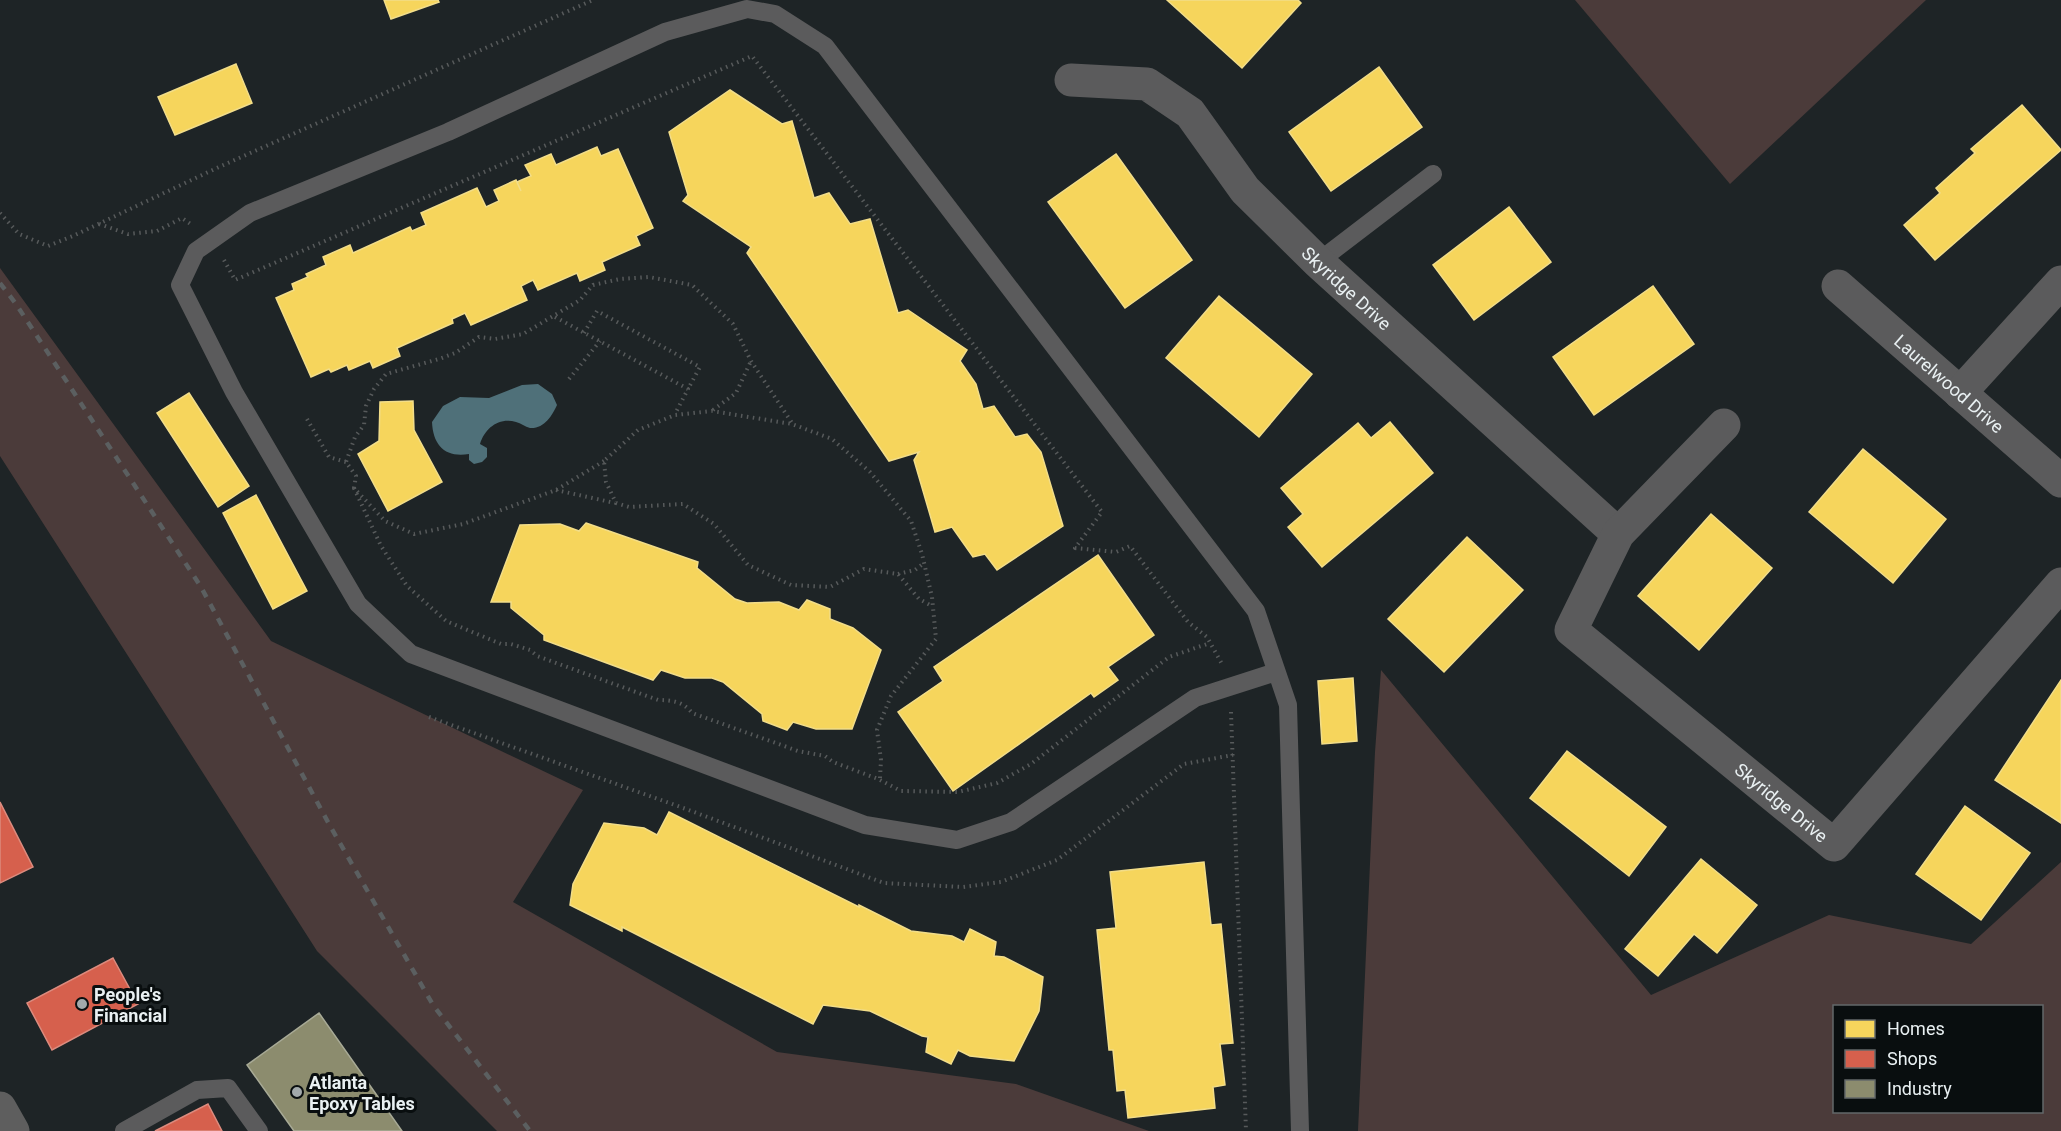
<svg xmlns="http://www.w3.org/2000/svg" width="2061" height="1131" font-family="Roboto,sans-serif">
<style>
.green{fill:#4b3b3a;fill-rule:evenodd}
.water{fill:#4f7079}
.homes{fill:#f6d55c;stroke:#f2dd89;stroke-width:1.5}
.shops{fill:#d6604d;stroke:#dc8b7e;stroke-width:1.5}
.industry{fill:#8c8c6e;stroke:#a8aa96;stroke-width:1.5}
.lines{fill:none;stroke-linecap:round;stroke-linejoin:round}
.path{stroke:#575a5b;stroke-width:4;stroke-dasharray:1.5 4.5;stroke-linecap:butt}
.service{stroke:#5b5b5c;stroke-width:18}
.minor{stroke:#5b5b5c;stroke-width:33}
.secondary{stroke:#5e5e5e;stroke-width:33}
.rail{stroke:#5b5f60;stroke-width:4.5;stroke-dasharray:8 8;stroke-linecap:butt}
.poi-dot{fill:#a2a9ab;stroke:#090e0f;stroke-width:2}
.labels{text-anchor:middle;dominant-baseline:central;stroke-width:6;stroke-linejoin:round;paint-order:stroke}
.street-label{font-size:18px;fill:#e9f0f2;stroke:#090e0f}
.poi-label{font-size:18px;font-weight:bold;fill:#e9f0f2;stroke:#090e0f;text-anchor:start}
</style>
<rect width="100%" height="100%" fill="#1e2426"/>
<g class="green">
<path d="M1575,0H1926L1730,184Z"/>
<path d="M0,268L271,641L583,790L513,902L777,1052L1016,1084L1149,1131H497L317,951L0,456Z"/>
<path d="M1381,670L1651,995L1829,915L1971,944L2061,862V1131H1358L1375,752ZM1834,1006H2042V1112H1834Z"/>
</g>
<path class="water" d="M538,384L552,394L557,405C552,416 544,429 530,428C525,427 521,423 516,422C499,417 485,428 480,444L487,448V457L482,462L474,464L469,460V454C446,458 433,446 432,422L443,406L460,397L489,398L522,385Z"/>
<g class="homes">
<path d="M384,0H438L439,2L391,19Z"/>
<path d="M1167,0H1298L1301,3L1242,68Z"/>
<path d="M236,64L252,103L175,135L158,97Z"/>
<path d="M1379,67L1422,127L1331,191L1289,132Z"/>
<path d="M730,90L782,124L792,121L814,198L829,193L850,224L870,219L898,313L908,310L967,350L960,361L976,384L983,409L994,406L1015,437L1027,434L1041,452L1063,526L997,570L985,554L973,557L952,527L935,532L914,460L919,452L889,461L747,253L751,247L683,201L688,195L669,132Z"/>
<path d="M2022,105L2061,150L1935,260L1904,225L1940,193L1936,188L1975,153L1971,149Z"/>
<path d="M597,147L601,156L618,149L653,228L636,236L640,245L602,262L605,270L580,281L577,273L538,290L533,280L521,286L527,300L471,325L465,313L452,319L453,323L397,348L400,356L373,368L370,361L349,370L347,365L331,372L329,369L311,377L276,298L294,290L292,284L308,277L306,274L326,265L323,257L350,245L353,253L410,227L412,231L426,225L421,213L477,188L486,207L499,201L494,190L516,180L521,191L517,182L531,176L525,165L551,154L556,165Z"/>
<path d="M1116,154L1192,260L1125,308L1048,202Z"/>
<path d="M1509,207L1551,262L1474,320L1433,265Z"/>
<path d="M1653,286L1694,344L1594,415L1553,357Z"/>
<path d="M1219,296L1312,374L1259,437L1166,358Z"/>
<path d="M189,393L249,486L218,507L157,413Z"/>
<path d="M413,401L414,430L442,482L388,511L358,454L379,441L380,402Z"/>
<path d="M1390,422L1433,473L1322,567L1288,527L1303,514L1281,488L1358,423L1371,438Z"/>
<path d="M1863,449L1946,519L1893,583L1809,512Z"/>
<path d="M256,495L307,591L273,609L223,513Z"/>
<path d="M1711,514L1772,568L1699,650L1638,596Z"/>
<path d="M586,523L698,562L697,568L735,599L747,603L779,602L799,610L807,600L830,609V619L853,628L881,650L852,729H816L793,722L787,730L763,721L762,714L723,682L712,678H685L661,670L653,680L544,640V635L511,608V602H491L520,525L560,524L579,531Z"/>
<path d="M1467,537L1523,590L1444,672L1388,619Z"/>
<path d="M1098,555L1154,635L1108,667L1118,680L1094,697L1091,693L953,791L898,712L943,681L934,667Z"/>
<path d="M1353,678L1357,741L1322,744L1318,681Z"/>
<path d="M2061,680V823L1995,780Z"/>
<path d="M1567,751L1666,827L1629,876L1530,798Z"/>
<path d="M1965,806L2030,853L1981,920L1916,874Z"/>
<path d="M669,812L859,907V905L911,931L952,936L964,942L970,929L996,942L994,956L1004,957L1043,977L1039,1011L1014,1061L970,1056L958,1050L951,1064L926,1052L928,1037L922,1036L870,1011L823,1005L813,1024L622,927V931L570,905L573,884L604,823L644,828L657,835Z"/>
<path d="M1701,859L1757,905L1717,953L1694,934L1658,976L1625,949Z"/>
<path d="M1204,862L1211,925L1221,924L1233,1043L1220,1044L1225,1085L1213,1087L1215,1108L1128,1118L1125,1090L1117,1091L1113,1050H1109L1097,930L1116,928L1110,872Z"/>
</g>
<g class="shops">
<path d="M0,802L33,867L0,883Z"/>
<path d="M113,958L138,1004L52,1050L27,1003Z"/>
<path d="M208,1104L222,1131H155Z"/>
</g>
<path class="industry" d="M319,1013L402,1131H294L247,1065Z"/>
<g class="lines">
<g class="path">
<path d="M0,213L19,234L48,246L73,236L219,167L593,0"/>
<path d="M99,224L128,234L157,231L182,218L192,225"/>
<path d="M224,260L235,280L752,56L1102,512L1075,548L1116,552L1130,546L1188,622L1207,637L1222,664"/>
<path d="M555,317L688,389L675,414"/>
<path d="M584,333L597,311L700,367L688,389"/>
<path d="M569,379L600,341"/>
<path d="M713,410L736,393L751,361"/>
<path d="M307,419L329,457L346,462"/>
<path d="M604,461L556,490L463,524L414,534L385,521L354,488L356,476L346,462L355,437L364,425L366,406L374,389L386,374L439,359L455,353L479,337L495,339L523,334L580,300L593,285L620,279L649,277L692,285L733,324L751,361L792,423"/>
<path d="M354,488L381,546L407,586L446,621L501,644H511L530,650L537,656L658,700C672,700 684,702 692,713L798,751L825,756L833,762L878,779L901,791L958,792L997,783L1031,764L1169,657L1210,643"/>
<path d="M556,490L615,503"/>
<path d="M898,574L915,570L924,563"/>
<path d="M1231,712L1246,1131"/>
<path d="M429,717L686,809L884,883L963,887L1001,882L1057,860L1184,764L1233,755"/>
<path d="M880,778L881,760L877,730L891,696L936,639L932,597L922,554L911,521L870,472L832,439L792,424L712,411L675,415L638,430L604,461L606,482L616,503L629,507L683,504L714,524L748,565L791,585L830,587L864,569L898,574L919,599L932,606"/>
</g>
<g class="service">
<path d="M1318,262L1433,174"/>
<path d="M1276,672L1195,698L1011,822L957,840L865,825L411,654L358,604L234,392L180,285L196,251L250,213L448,132L665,32L747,9L775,14L825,46L1256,611L1288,705L1300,1131"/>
<path d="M124,1131L197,1090L228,1088L259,1131"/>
</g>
<g class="minor">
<path id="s1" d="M1071,80L1147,84L1190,113L1245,190L1318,262L1618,534"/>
<path id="s2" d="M1838,286L2061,481"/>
<path d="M1960,393L2061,282"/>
<path id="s3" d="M1724,425L1618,534L1571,630L1834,845L2061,584"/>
</g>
<path class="secondary" d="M0,1108L13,1131"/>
<path class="rail" d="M0,283L16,304L201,587L329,824L433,1005L530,1131"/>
</g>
<g class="poi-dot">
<circle cx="82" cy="1004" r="6"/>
<circle cx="297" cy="1092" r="6"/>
</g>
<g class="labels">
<g class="street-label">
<text stroke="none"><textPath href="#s1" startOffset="364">Skyridge Drive</textPath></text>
<text stroke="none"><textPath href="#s2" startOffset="148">Laurelwood Drive</textPath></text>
<text stroke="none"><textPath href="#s3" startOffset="531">Skyridge Drive</textPath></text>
</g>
<g class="poi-label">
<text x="94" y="994">People's<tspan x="94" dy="21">Financial</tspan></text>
<text x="309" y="1082">Atlanta<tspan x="309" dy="21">Epoxy Tables</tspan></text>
</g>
</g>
<rect x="1833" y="1005" width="210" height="108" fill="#090e0f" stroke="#63686a" stroke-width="1.5"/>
<rect x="1845" y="1020" width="30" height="18" fill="#f6d55c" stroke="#63686a" stroke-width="1.5"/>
<text x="1887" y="1035" font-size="18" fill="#e9f0f2">Homes</text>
<rect x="1845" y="1050" width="30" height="18" fill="#d6604d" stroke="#63686a" stroke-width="1.5"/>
<text x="1887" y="1065" font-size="18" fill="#e9f0f2">Shops</text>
<rect x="1845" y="1080" width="30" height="18" fill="#8c8c6e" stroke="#63686a" stroke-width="1.5"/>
<text x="1887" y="1095" font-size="18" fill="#e9f0f2">Industry</text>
</svg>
